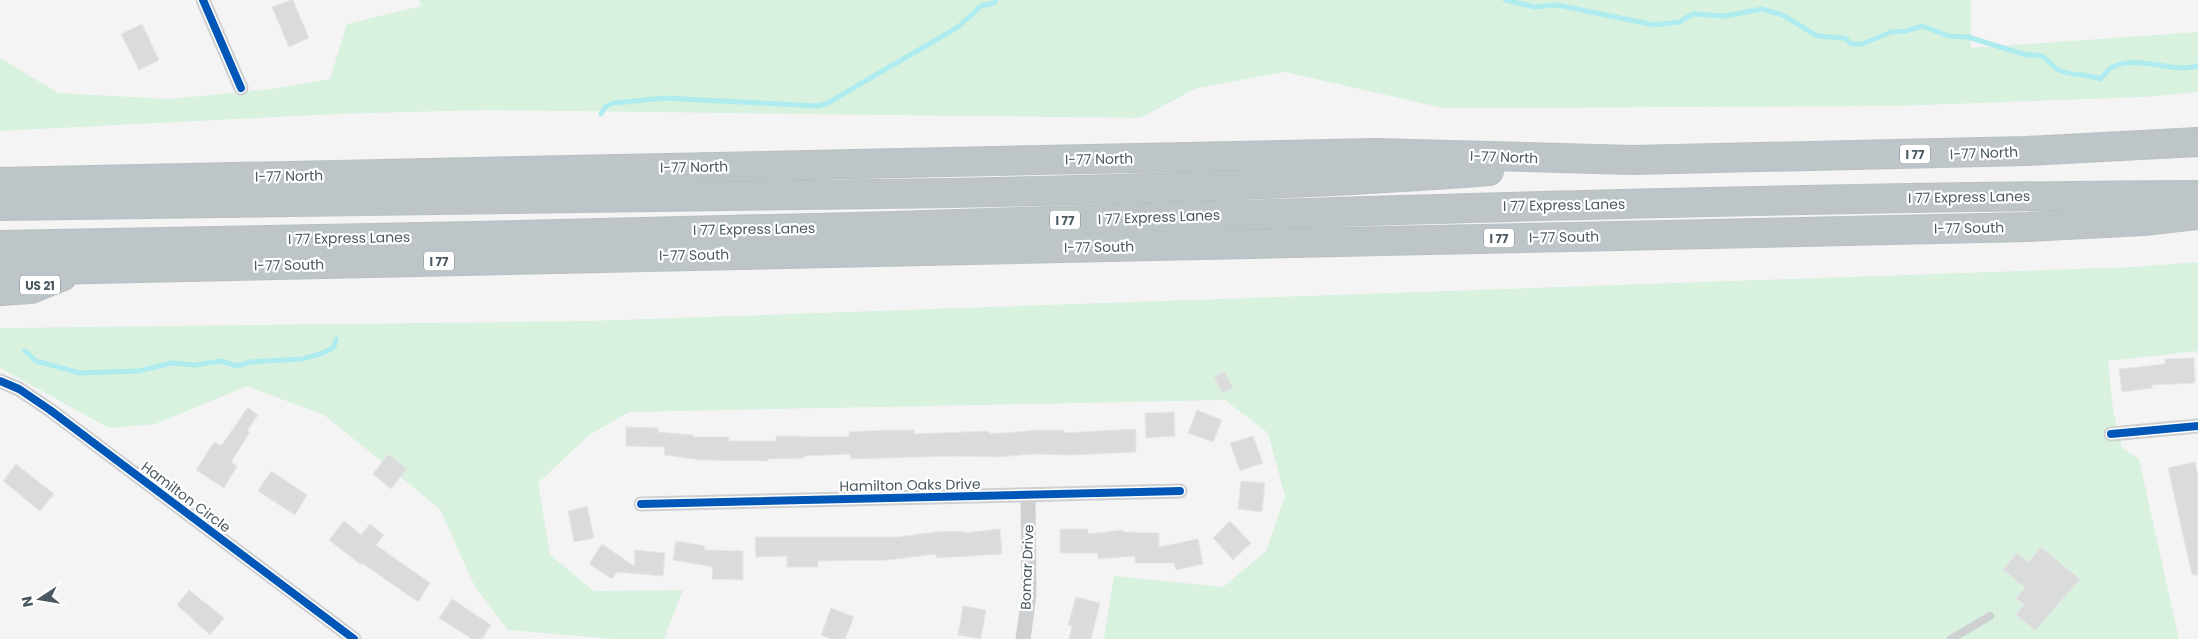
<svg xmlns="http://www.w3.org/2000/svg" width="2198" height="639" font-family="Poppins,sans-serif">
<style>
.green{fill:#d9f2df}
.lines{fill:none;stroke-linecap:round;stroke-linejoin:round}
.stream{stroke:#aeecf0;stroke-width:5}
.building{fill:#dadcdc;stroke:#e5e6e7}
.motorway-casing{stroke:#b9bfc3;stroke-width:30}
.service{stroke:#ced0d2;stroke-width:8}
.minor{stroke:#ced0d2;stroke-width:15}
.motorway{stroke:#bec5c9;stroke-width:28}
.cycleway-casing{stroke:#fff;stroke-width:11}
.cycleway{stroke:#0057b8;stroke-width:8}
.labels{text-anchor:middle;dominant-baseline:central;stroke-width:4.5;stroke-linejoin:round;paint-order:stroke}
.shield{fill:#fff;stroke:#808b90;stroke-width:1}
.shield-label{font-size:12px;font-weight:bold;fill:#4a5961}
.street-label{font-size:14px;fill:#4a5961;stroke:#fff}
</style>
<rect width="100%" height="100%" fill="#f4f4f4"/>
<g class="green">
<path d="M419,0H1971V48L2198,32V92L2144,97L1897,106L1443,108L1285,72L1197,88L1140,118L485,110L336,114L0,131V58L58,93L170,99L272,89L330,79L347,24L421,6Z"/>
<path d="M2198,262V351L2108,361L2113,409L2122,448L2139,459L2179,639H1104L1114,576L1223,587L1266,551L1285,496L1268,433L1225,400L629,412L588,436L538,483L550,555L594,591L683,590L664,639H614L508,630L475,587L440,509L324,415L247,386L156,424L109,428L0,368V328L589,321L2134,267Z"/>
</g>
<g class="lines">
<g class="stream">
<path d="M1505,0L1535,7L1557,5L1654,25L1679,22L1693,14L1725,16L1762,9L1783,15L1817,36L1845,38L1851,44H1862L1891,32L1906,31L1922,26L1949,36L1968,37L2026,55C2051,53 2046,65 2061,71C2070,75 2087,74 2100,79C2104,76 2107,70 2111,68C2137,53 2171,74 2198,66"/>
<path d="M601,114L606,106L614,103L666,98L816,106L826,104L958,27L981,6L994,3L996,0"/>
<path d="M25,351L36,361L80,373L138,371L172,363L194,365L221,361L237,366L250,362L302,359L323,353L334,347L336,339"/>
</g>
</g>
<g class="building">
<path d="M291,0H293L309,38L289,47L272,7Z"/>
<path d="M142,24L159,60L139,70L121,34Z"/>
<path d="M2194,358L2195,383L2152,385V388L2122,392L2119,369L2165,364V359Z"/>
<path d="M1225,372L1233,388L1222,393L1214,377Z"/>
<path d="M248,407L258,415L247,431L250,432L231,462L237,466L224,488L196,470L214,442L221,446Z"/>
<path d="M1197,410L1222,420L1213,442L1188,433Z"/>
<path d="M1174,412L1175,436L1146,438L1145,413Z"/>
<path d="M626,427L658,428V432L693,435V437H729V441H776V436L849,437V432L888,430H914L915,434L989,431V434L1040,430H1064V433L1136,429V452L1072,455L1033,454L999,457L952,456L850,459V454L804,456V458L768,459V461L701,460L664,455L665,447L626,446Z"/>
<path d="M1253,436L1263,463L1240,471L1230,443Z"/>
<path d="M388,454L407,469L391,489L373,474Z"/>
<path d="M2195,462L2198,477V575H2192L2168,468Z"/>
<path d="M16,464L54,494L40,511L3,481Z"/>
<path d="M271,471L307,495L295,515L258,491Z"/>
<path d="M1241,481L1265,483L1262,512L1238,509Z"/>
<path d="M587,506L594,538L574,542L568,511Z"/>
<path d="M344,521L361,535L370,524L384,535L376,545L430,583L418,602L362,563L361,565L329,540Z"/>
<path d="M1230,521L1251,543L1233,560L1213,538Z"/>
<path d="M1000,529L1002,554L936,558V554L887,560L818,561V567H787V556L756,557L755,537H898L935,532L964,531V533Z"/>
<path d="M1060,529H1088V534L1123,530V532L1159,533V547L1198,539L1203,564L1176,570L1174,563H1135V556L1098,559L1097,553H1060Z"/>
<path d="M676,541L705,546L704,550L743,551V580L712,579L713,567L673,560Z"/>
<path d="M602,544L634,566L635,550L665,553L663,576L617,572L612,579L589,564Z"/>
<path d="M2041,547L2080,579L2035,631L2016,614L2024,605L2016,598L2025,588L2003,569L2017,553L2028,562Z"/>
<path d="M189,590L224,618L210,635L177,605Z"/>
<path d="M1076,597L1100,603L1091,639H1069L1072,626L1068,625Z"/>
<path d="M452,599L491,625L482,639H472L439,618Z"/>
<path d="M963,606L986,610L981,639L958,635Z"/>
<path d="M831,608L854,617L845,639H831L821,635Z"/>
</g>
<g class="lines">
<defs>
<g id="motorway">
<path d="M0,182L1375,153L1632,160L2026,151L2198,142"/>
<path d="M0,206C317,199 634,200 950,193C1130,189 1310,185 1489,171"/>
<path d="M0,245C298,239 597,235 895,226C1329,212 1763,197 2198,195"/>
<path d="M0,271L2028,227L2143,221L2198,215"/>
<path d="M0,291L31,289L63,276"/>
</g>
</defs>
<use href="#motorway" class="motorway-casing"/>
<path class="service" d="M1951,639L1990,616"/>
<g class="minor">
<path d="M203,0L241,88"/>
<path d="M0,381L19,389L50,410L354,639"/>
<path d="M2111,434L2198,426"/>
<path d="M641,504L1180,491"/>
<path d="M1023,639L1029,595L1028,495"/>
</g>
<use href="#motorway" class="motorway"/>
<defs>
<g id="cycleway">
<path d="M203,0L241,88"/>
<path d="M0,381L19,389L50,410L354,639"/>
<path d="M2111,434L2198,426"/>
<path d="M641,504L1180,491"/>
</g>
</defs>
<use href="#cycleway" class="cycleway-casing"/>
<use href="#cycleway" class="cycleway"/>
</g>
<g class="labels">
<g class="shield">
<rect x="1900" y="144.5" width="30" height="19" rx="4"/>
<rect x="1050" y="210.5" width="30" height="19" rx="4"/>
<rect x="1484" y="228.5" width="30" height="19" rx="4"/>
<rect x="424" y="251.5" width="30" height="19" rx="4"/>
<rect x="20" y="275.5" width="40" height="19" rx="4"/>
</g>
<g class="shield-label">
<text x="1915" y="154">I 77</text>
<text x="1065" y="220">I 77</text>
<text x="1499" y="238">I 77</text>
<text x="439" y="261">I 77</text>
<text x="40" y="285">US 21</text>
</g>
<g class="street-label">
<text transform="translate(1984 153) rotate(-2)">I-77 North</text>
<text transform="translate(1504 157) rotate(2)">I-77 North</text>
<text transform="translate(1099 159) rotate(-1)">I-77 North</text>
<text transform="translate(694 167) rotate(-1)">I-77 North</text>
<text transform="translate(289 176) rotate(-1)">I-77 North</text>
<text transform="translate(1969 197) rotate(-1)">I 77 Express Lanes</text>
<text transform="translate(1564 205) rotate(-1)">I 77 Express Lanes</text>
<text transform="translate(1159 217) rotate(-2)">I 77 Express Lanes</text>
<text transform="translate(1969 228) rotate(-1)">I-77 South</text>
<text transform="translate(754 229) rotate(-1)">I 77 Express Lanes</text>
<text transform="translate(1564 237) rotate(-1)">I-77 South</text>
<text transform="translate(349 238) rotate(-1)">I 77 Express Lanes</text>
<text transform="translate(1099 247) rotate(-1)">I-77 South</text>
<text transform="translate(694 255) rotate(-1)">I-77 South</text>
<text transform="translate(289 265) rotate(-1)">I-77 South</text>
<text transform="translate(910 485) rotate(-1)">Hamilton Oaks Drive</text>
<text transform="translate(186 497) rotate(37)">Hamilton Circle</text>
<text transform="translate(1027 567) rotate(-88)">Bomar Drive</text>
</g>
</g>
<g transform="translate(40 599) rotate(258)" stroke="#ffffff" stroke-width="4" paint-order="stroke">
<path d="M0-4L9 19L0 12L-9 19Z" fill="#4a5961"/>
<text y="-8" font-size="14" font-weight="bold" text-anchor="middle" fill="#4a5961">N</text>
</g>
</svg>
